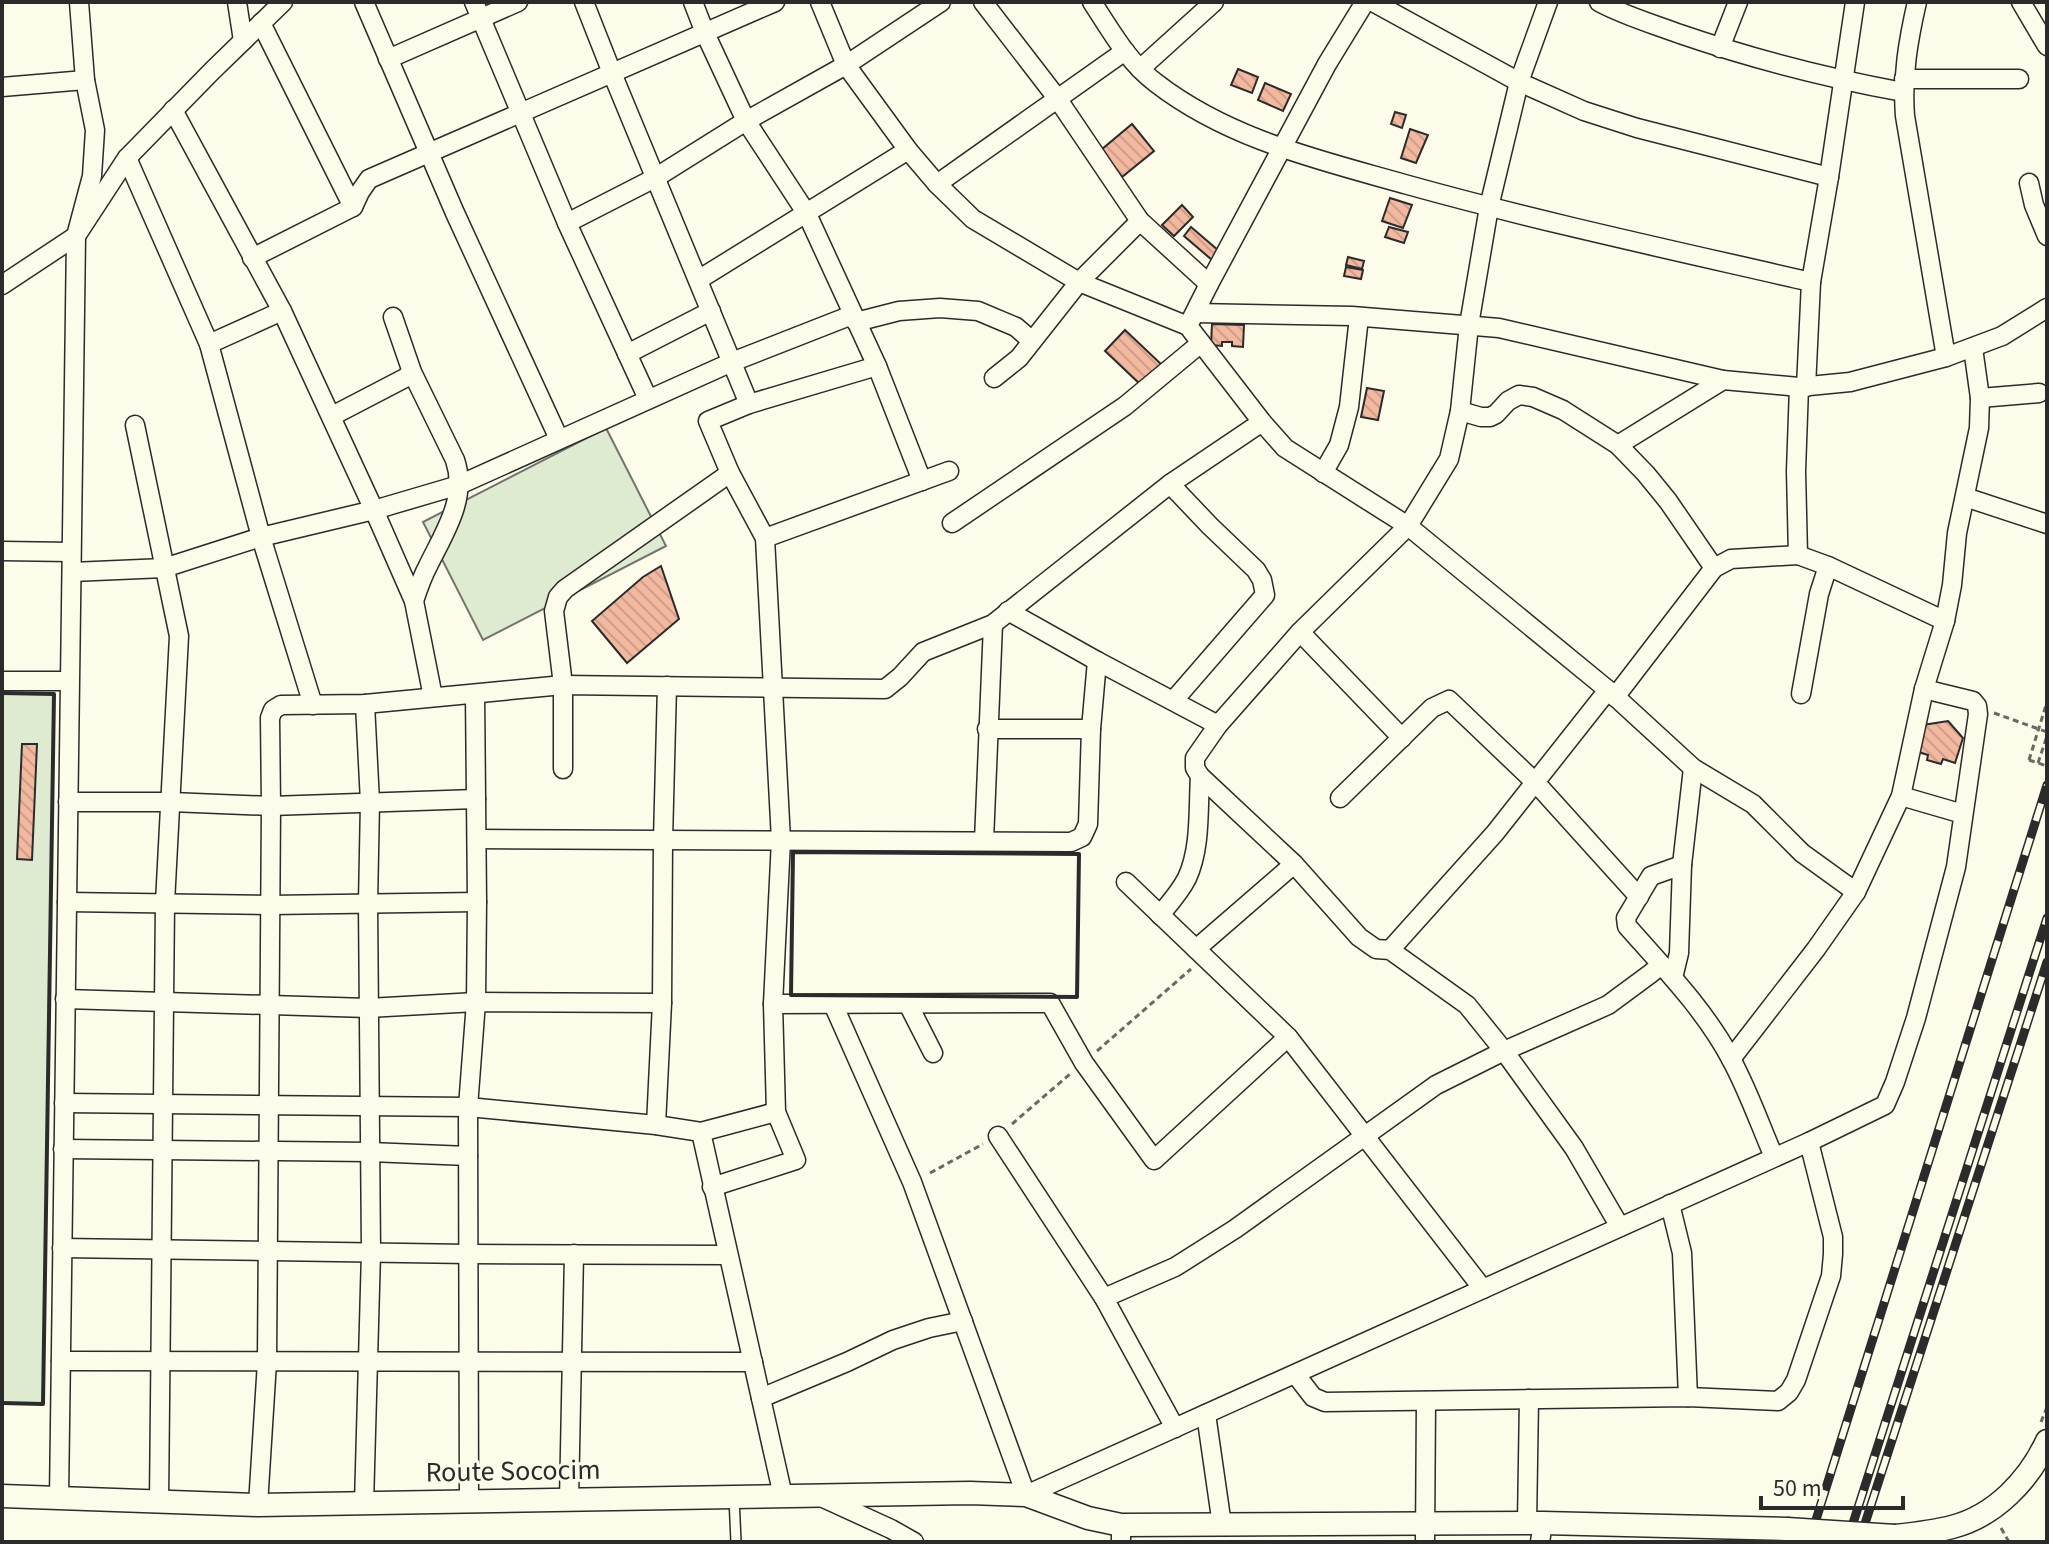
<svg xmlns="http://www.w3.org/2000/svg" width="2049" height="1544" font-family="'Source Sans 3',sans-serif">
<style>
.green{fill:#deebd1;stroke:#74746e;stroke-width:2}
.building{fill:url(#building-back-hatch);stroke:#2b2b2b;stroke-width:2}
.lines{fill:none;stroke-linecap:round;stroke-linejoin:round}
.service-casing{stroke:#2b2b2b;stroke-width:12}
.minor-casing{stroke:#2b2b2b;stroke-width:21}
.tertiary-casing{stroke:#2b2b2b;stroke-width:25}
.path{stroke:#6a6964;stroke-width:3;stroke-dasharray:6 4;stroke-linecap:butt}
.service{stroke:#fdfbea;stroke-width:9}
.minor{stroke:#fdfbea;stroke-width:18}
.tertiary{stroke:#fdfbea;stroke-width:22}
.rail-casing{stroke:#2b2b2b;stroke-width:9}
.rail{stroke:#fdfbea;stroke-width:6;stroke-dasharray:18;stroke-linecap:butt}
.tertiary-bridge-casing{stroke:#2b2b2b;stroke-width:25;stroke-linecap:butt}
.path-bridge{stroke:#6a6964;stroke-width:3;stroke-dasharray:6 4;stroke-linecap:butt}
.tertiary-bridge{stroke:#fdfbea;stroke-width:22}
.wall{stroke:#2b2b2b;stroke-width:4}
.labels{text-anchor:middle;dominant-baseline:central;stroke-width:6;stroke-linejoin:round;paint-order:stroke}
.street-label{font-size:28px;fill:#2b2b2b;stroke:#fdfbea}
</style>
<defs>
<pattern id="building-back-hatch" width="6" height="6" patternUnits="userSpaceOnUse" patternTransform="scale(2)"><rect width="6" height="6" fill="#f2b8a0"/><path d="M-1 5l2 2M0 0l6 6M5-1l2 2" fill="none" stroke="#d09e8a"/></pattern>
</defs>
<rect width="100%" height="100%" fill="#fdfbea"/>
<g class="green">
<path d="M606,428L666,546L483,640L423,522Z"/>
<path d="M2,693L54,694L43,1404L2,1403Z"/>
</g>
<g class="building">
<path d="M1238,69L1258,77L1252,93L1231,85Z"/>
<path d="M1265,83L1291,94L1283,111L1258,100Z"/>
<path d="M1395,112L1406,115L1402,128L1391,124Z"/>
<path d="M1132,124L1154,151L1122,177L1101,150Z"/>
<path d="M1410,129L1428,135L1416,163L1401,158Z"/>
<path d="M1390,198L1412,205L1403,228L1382,221Z"/>
<path d="M1182,205L1193,217L1174,236L1162,225Z"/>
<path d="M1191,227L1219,251L1212,260L1184,236Z"/>
<path d="M1389,227L1408,232L1404,243L1385,237Z"/>
<path d="M1348,257L1364,261L1362,269L1346,265Z"/>
<path d="M1346,267L1363,270L1361,279L1344,276Z"/>
<path d="M1212,324L1244,325L1243,347L1232,346V342H1222V346L1211,345Z"/>
<path d="M1125,330L1162,365L1142,386L1105,351Z"/>
<path d="M1367,388L1384,391L1378,420L1361,417Z"/>
<path d="M661,566L679,619L627,663L592,621L643,577Z"/>
<path d="M1948,721L1963,738L1955,763L1943,759L1941,764L1927,760L1928,755L1915,751L1923,725Z"/>
<path d="M22,744H37L32,860L17,859Z"/>
</g>
<g class="lines">
<defs>
<path id="service" d="M734,1497L736,1542"/>
<g id="minor">
<path d="M237,2L243,41"/>
<path d="M364,2L455,213L559,439"/>
<path d="M474,2L567,223L648,399"/>
<path d="M584,2L612,73L749,404"/>
<path d="M693,2L705,33L746,121L807,214L877,366L922,481"/>
<path d="M820,2L846,65L908,150L937,184L973,219L1079,282L1188,326L1262,422L1285,448L1408,526L1608,690L1693,768L1753,804L1802,853L1856,892"/>
<path d="M983,2L1057,98L1140,221L1209,284"/>
<path d="M1092,2C1111,31 1128,62 1156,83C1230,140 1320,160 1408,185C1541,222 1676,251 1811,282"/>
<path d="M1373,2L1519,82L1584,111L1637,128L1829,177"/>
<path d="M1548,2L1519,82L1489,207L1469,325L1460,411L1449,459L1408,526L1300,632L1218,725L1195,758V768L1200,776L1294,864L1359,937L1376,949L1390,950L1467,1005L1504,1051L1574,1148L1620,1227"/>
<path d="M1599,2C1625,16 1653,24 1680,34C1753,59 1827,78 1903,92"/>
<path d="M1917,2C1908,41 1902,77 1905,116L1946,357"/>
<path d="M2021,2L2047,46"/>
<path d="M261,23L353,207"/>
<path d="M1720,48L1738,2"/>
<path d="M388,59L518,2"/>
<path d="M1140,69L1214,2"/>
<path d="M1904,79H2019"/>
<path d="M2,87L85,80"/>
<path d="M173,110L282,311L374,510L414,601L433,697"/>
<path d="M127,158L209,344L261,537L313,705"/>
<path d="M2029,183L2034,205L2047,236"/>
<path d="M937,184L1125,51"/>
<path d="M567,223L655,178L746,121L846,65L941,2"/>
<path d="M252,258L353,207L360,192L369,179L775,2"/>
<path d="M698,280L908,150"/>
<path d="M2,285L76,236L127,158L212,71L283,2"/>
<path d="M1195,313L1352,316L1499,328L1723,380L1799,387L1850,382L1946,357L2002,336L2047,308"/>
<path d="M393,317L412,372L455,460C468,498 444,533 428,566C422,577 418,589 414,601"/>
<path d="M1191,320L1209,284L1327,64L1365,2"/>
<path d="M856,322L899,311L940,308L978,311L1016,327L1032,341"/>
<path d="M209,344L282,311"/>
<path d="M627,354L711,311"/>
<path d="M994,378L1019,358L1079,282L1140,221"/>
<path d="M1806,387L1811,282L1829,177L1855,2"/>
<path d="M1980,398L2039,393"/>
<path d="M1460,411L1481,417H1490L1496,414L1508,401L1519,395L1533,397L1563,410L1618,445L1646,474L1668,501L1714,568"/>
<path d="M332,416L405,378L412,372"/>
<path d="M135,425L179,636L165,903L159,1503"/>
<path d="M1618,445L1723,380"/>
<path d="M1323,473L1339,445L1349,407L1359,317"/>
<path d="M1170,484L1210,526L1256,570L1262,580L1265,595L1174,700"/>
<path d="M1965,497L2047,524"/>
<path d="M952,523L1125,406L1201,343"/>
<path d="M765,538L949,471"/>
<path d="M2,551L71,552"/>
<path d="M1798,555L1796,471L1799,387"/>
<path d="M72,572L164,568L261,537L374,510L459,485L732,362L852,315"/>
<path d="M1008,611L1097,661L1218,725"/>
<path d="M1300,632L1402,738"/>
<path d="M2,681H69"/>
<path d="M1801,694L1819,594L1828,566"/>
<path d="M1615,697L1714,568L1731,559L1798,555L1828,566L1945,621"/>
<path d="M987,729H1091"/>
<path d="M563,769V685L554,611L558,597L565,589L730,473"/>
<path d="M1901,796L1963,814"/>
<path d="M1340,798L1432,708L1449,700L1536,783L1639,897"/>
<path d="M68,802H171L271,806L476,799"/>
<path d="M477,839L1071,842L1082,837L1088,824L1091,729L1097,661"/>
<path d="M984,841L993,624"/>
<path d="M1682,865L1651,876L1626,918L1627,926C1664,968 1705,1010 1731,1059C1748,1090 1760,1125 1774,1157"/>
<path d="M1126,882L1288,1037L1483,1289"/>
<path d="M67,902L270,905L477,902"/>
<path d="M1160,915C1169,904 1180,892 1187,878C1201,848 1198,809 1200,776"/>
<path d="M1196,949L1294,864"/>
<path d="M1390,950L1495,833L1608,690"/>
<path d="M1673,978L1679,953L1682,865L1693,768"/>
<path d="M65,999L368,1008L476,1002L662,1003"/>
<path d="M773,1004L1050,1003L1084,1063L1154,1160L1288,1037"/>
<path d="M833,1004L912,1182L1026,1495L1809,1142L1885,1105L1895,1082L1916,1018L1956,867L1978,714L1977,706L1973,701L1924,689"/>
<path d="M908,1004L933,1053"/>
<path d="M1731,1059L1816,949L1856,892L1901,796L1924,689L1945,621L1952,585L1957,533L1979,428L1980,398L1973,348"/>
<path d="M64,1103L468,1107L656,1125L701,1132L776,1112"/>
<path d="M656,1125L662,1003L663,840L667,686"/>
<path d="M701,1132L783,1496"/>
<path d="M998,1136L1104,1298L1175,1428"/>
<path d="M63,1149L370,1152L468,1156"/>
<path d="M712,1187L796,1160L776,1112L773,1004L781,840L765,538L730,473L708,421L749,404L877,366"/>
<path d="M1670,1204L1682,1253L1688,1397"/>
<path d="M62,1248L469,1254L728,1255"/>
<path d="M1104,1298L1175,1267L1235,1229L1436,1085L1504,1051L1608,1005L1650,974L1661,965"/>
<path d="M61,1361L753,1362"/>
<path d="M1296,1375L1313,1397L1325,1402L1688,1397L1778,1401L1789,1392L1796,1380L1831,1276L1833,1254V1237L1809,1142"/>
<path d="M761,1398L847,1362L893,1340L929,1328L963,1321"/>
<path d="M1206,1414L1222,1525"/>
<path d="M819,1496L891,1529L914,1542"/>
<path d="M59,1499L76,236L92,176L95,130L85,80L79,2"/>
<path d="M569,1500L574,1254"/>
<path d="M469,1502L468,1107L476,1002L477,902L475,694"/>
<path d="M364,1504L371,1252L368,903L370,802L365,704"/>
<path d="M258,1505L267,1362L271,806L270,718L273,710L281,705L365,704L563,685L885,689L900,677L923,652L993,624L1170,484L1262,422"/>
<path d="M1527,1523L1529,1399"/>
<path d="M1121,1525V1542"/>
<path d="M1425,1542L1426,1401"/>
<path d="M1540,1542L1543,1523"/>
</g>
<g id="tertiary">
<path d="M2,1496L258,1505L970,1493L1026,1495L1088,1518L1121,1525L1543,1523L1787,1529"/>
<path d="M1895,1536C1914,1534 1933,1532 1952,1527C1995,1516 2029,1480 2047,1441"/>
</g>
</defs>
<use href="#service" class="service-casing"/>
<use href="#minor" class="minor-casing"/>
<use href="#tertiary" class="tertiary-casing"/>
<g class="path">
<path d="M1994,713L2047,732"/>
<path d="M2029,760L2047,766"/>
<path d="M2038,763L2047,736"/>
<path d="M1097,1051L1191,969"/>
<path d="M1012,1124L1070,1074"/>
<path d="M930,1173L983,1144"/>
<path d="M2041,1422L2047,1407"/>
<path d="M2001,1528L2009,1542"/>
</g>
<use href="#service" class="service"/>
<use href="#minor" class="minor"/>
<use href="#tertiary" class="tertiary"/>
<defs>
<g id="rail">
<path d="M1809,1542L2047,785"/>
<path d="M1847,1542L2047,918"/>
<path d="M1859,1542L2047,962"/>
</g>
</defs>
<use href="#rail" class="rail-casing"/>
<use href="#rail" class="rail"/>
<defs>
<path id="tertiary-bridge" d="M1787,1529L1895,1536"/>
</defs>
<use href="#tertiary-bridge" class="tertiary-bridge-casing"/>
<path class="path-bridge" d="M2029,760L2047,702"/>
<use href="#tertiary-bridge" class="tertiary-bridge"/>
<g class="wall">
<path d="M2,693L54,694L43,1404L2,1403"/>
<path d="M793,852L1079,854L1077,997L791,995Z"/>
</g>
</g>
<g class="labels">
<g class="street-label">
<text transform="translate(513 1471) rotate(-1)">Route Sococim</text>
</g>
</g>
<rect width="2049" height="1544" fill="none" stroke="#2b2b2b" stroke-width="8"/>
<path d="M1761 1496v12h142v-12" fill="none" stroke="#2b2b2b" stroke-width="4"/>
<text x="1773" y="1496" font-size="24" fill="#2b2b2b" stroke="#fdfbea" stroke-width="6" paint-order="stroke">50 m</text>
</svg>
